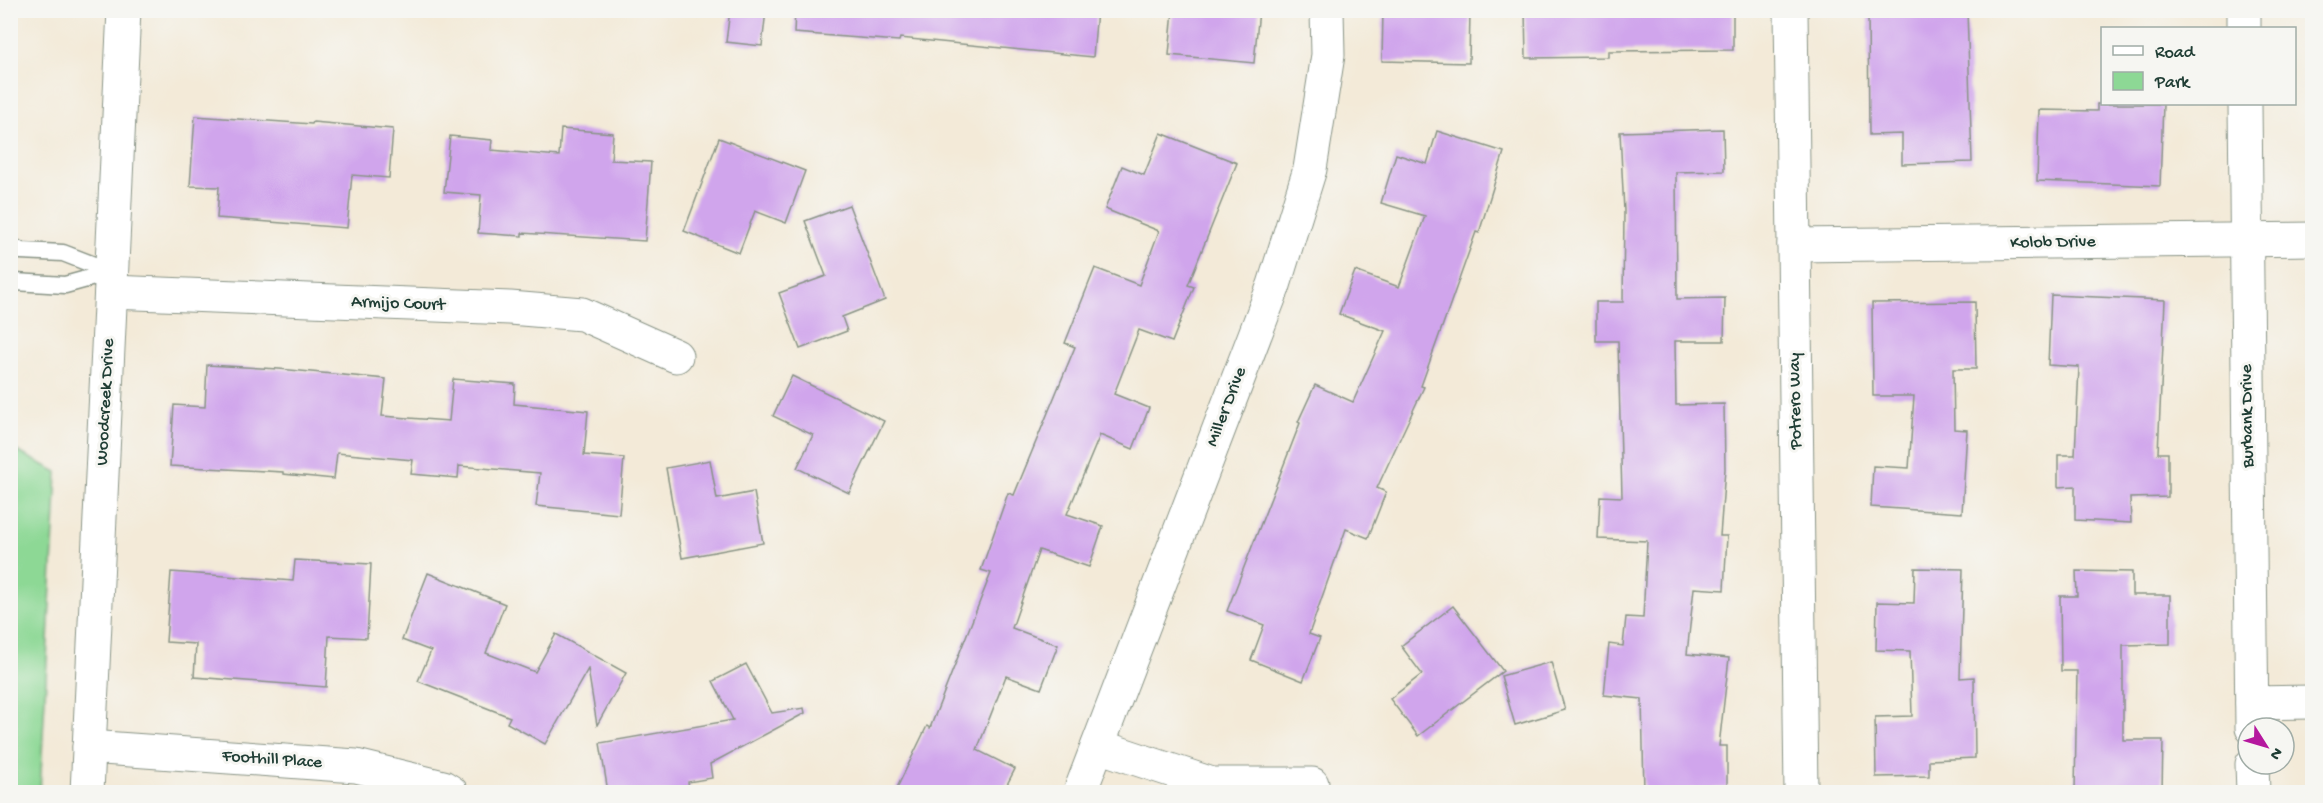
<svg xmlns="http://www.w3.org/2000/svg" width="2323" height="803" font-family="'Gochi Hand',sans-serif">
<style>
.green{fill:#8dd895;stroke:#568a64;stroke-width:1.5}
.building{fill:#d0a5ec}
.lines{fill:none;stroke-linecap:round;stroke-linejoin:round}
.service-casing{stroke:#899486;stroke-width:19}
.minor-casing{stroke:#899486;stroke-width:35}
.service{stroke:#fff;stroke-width:16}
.minor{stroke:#fff;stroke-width:33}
.labels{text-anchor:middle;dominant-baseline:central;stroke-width:6;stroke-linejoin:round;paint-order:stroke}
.street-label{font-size:18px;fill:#1f3d34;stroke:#f6f6f2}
</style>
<rect width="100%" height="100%" fill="#f6f6f2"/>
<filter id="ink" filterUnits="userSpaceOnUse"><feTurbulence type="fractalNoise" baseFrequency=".0167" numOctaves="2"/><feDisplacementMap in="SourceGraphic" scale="12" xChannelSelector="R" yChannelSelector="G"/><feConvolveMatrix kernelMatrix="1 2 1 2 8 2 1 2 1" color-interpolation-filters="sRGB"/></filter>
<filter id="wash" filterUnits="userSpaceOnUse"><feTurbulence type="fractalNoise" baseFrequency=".008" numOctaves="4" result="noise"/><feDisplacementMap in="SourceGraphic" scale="24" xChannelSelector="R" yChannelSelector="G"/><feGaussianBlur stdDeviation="1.35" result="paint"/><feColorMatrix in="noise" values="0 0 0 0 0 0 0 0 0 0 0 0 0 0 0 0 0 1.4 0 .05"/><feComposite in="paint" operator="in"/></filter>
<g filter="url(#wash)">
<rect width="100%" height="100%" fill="#f3ead8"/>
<path class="green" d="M11,448L57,472L40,792H11Z"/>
<g id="blocks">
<g class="building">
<path d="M730,10H766L762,46L726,42Z"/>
<path d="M795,10H1097L1093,57L900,38L899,41L794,33Z"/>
<path d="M1173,10H1259L1254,63L1169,55Z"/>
<path d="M1383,10H1470L1469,63L1382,61Z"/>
<path d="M1525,10H1733V50L1608,51V57L1526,58Z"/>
<path d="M1868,10H1967L1972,162L1902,164V134L1869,135Z"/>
<path d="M2097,104H2163L2160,186L2037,181L2039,110L2097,111Z"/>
<path d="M195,116L312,124L313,122L393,129L389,178L352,175L347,228L217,218L219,187L190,186Z"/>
<path d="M561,129L613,133L611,160L651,162L645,241L522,233V236L478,233L481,195L444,192L450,136L492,140L491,150L559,156Z"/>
<path d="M1723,129L1724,171L1676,172L1677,299L1725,298L1724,341H1675L1676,405L1724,404L1725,469L1720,536H1727L1724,590L1694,588L1687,654L1729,658L1719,746H1727V788L1688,789V792H1644L1642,699L1604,695L1609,644L1623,646L1626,617L1643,618L1647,541L1598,539L1600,496L1622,497L1618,341H1596V302H1623L1624,211L1620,132Z"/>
<path d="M1437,131L1504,152L1479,233L1476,232L1421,386L1424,387L1377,488L1386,492L1368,538L1346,529L1309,634L1320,638L1303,681L1251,660L1264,625L1227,611L1300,423L1298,422L1315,385L1353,402L1385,331L1339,314L1355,271L1399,287L1425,216L1381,203L1396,154L1427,164Z"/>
<path d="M1161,133L1237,163L1188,285L1194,287L1172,342L1139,330L1114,394L1149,408L1133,449L1100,435L1067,514L1103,526L1089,567L1039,550L1012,628L1058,645L1041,689L1006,676L977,750L1015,769L1003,792H895L927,726L930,728L991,573L981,570L1008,493L1014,495L1075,347L1065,343L1095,268L1139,285L1159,231L1105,209L1122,166L1144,175Z"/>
<path d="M719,138L805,171L786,223L755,211L739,253L684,231Z"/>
<path d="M849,205L885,300L842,317L847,331L800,349L779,293L826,276L805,221Z"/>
<path d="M2051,295L2165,300L2158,453H2168V497L2130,498L2131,523L2075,520V486L2058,487V455H2075L2079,367L2048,365Z"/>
<path d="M1975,302L1976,369H1953L1954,429L1967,430L1962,513L1871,507L1873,466L1909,468L1914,396H1873L1872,303Z"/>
<path d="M207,365L279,369L386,379L382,416L449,421L453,379L515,384L514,404L588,411L584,455L624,458L619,514L536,506L540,473L459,466L458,478L411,474L413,460L337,453L334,479L283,474V472L170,466L174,405L205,407Z"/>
<path d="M792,376L884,421L849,493L797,468L813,435L773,416Z"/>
<path d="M710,460L717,499L754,492L763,543L682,558L666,468Z"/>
<path d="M295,560L371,564L367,638L329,636L326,687L194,677L196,644L166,642L171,572L293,581Z"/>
<path d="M1915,568L1963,569L1960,678L1974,677L1975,758L1929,760V776L1876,777L1875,717L1912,716L1910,651L1876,650L1877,602L1914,603Z"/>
<path d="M2076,571L2132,572V595H2170V644L2123,645V740H2163L2162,792H2075L2077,671H2061L2060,596H2077Z"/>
<path d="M428,573L505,604L486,653L535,672L556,634L626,673L597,725L588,669L545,744L507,723L510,717L418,681L431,651L402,640Z"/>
<path d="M1453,606L1503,671L1418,736L1390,699L1422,674L1401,646Z"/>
<path d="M1551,662L1565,710L1515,725L1501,676Z"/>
<path d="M746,664L772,713L804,708L805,713L710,764L712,778L688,782L690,792H608L600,743L733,720L713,681Z"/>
</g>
</g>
</g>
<g filter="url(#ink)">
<use href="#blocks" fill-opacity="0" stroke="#899486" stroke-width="1.5"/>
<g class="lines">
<defs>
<g id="service">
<path d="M10,245L21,251L63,253L112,272"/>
<path d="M10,280L15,282L65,285L112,272"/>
</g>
<g id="minor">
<path d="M1791,10L1801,792"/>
<path d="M2244,10V28"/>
<path d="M2245,104L2252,728"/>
<path d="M1794,245L2312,239"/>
<path d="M111,292L510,308L582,314L676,356"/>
<path d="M2252,703L2312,702"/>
<path d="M1098,746L1212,784H1312"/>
<path d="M89,747L356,766L443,787L451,792"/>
<path d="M2252,764L2253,792"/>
<path d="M87,792L124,10"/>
<path d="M1080,792L1274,285L1310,169L1328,55L1327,10"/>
</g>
</defs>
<use href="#service" class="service-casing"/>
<use href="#minor" class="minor-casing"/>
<use href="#service" class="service"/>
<use href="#minor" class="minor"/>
</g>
</g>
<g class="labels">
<g class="street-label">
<text transform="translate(2053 243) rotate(-1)">Kolob Drive</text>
<text transform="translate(398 304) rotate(2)">Armijo Court</text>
<text transform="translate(1796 401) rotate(-91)">Potrero Way</text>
<text transform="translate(106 402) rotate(-87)">Woodcreek Drive</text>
<text transform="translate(1227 407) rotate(-69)">Miller Drive</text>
<text transform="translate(2248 416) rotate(-91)">Burbank Drive</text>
<text transform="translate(272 760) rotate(4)">Foothill Place</text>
</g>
</g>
<rect width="2323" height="803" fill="none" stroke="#f6f6f2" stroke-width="36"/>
<rect x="2101" y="27" width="195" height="78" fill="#f6f6f2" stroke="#a0aca6" stroke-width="1.5"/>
<rect x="2113" y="46" width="30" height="9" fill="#ffffff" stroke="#a0aca6" stroke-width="1.5"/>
<text x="2155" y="57" font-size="18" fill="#1f3d34">Road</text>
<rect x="2113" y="72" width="30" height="18" fill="#8dd895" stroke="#a0aca6" stroke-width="1.5"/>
<text x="2155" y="87" font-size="18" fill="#1f3d34">Park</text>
<g transform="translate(2266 746) rotate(127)"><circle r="28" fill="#f6f6f2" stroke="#a0aca6" stroke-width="1.5"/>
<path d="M0-4.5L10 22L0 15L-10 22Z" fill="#b5179e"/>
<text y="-9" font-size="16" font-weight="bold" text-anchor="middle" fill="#1f3d34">N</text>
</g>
</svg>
